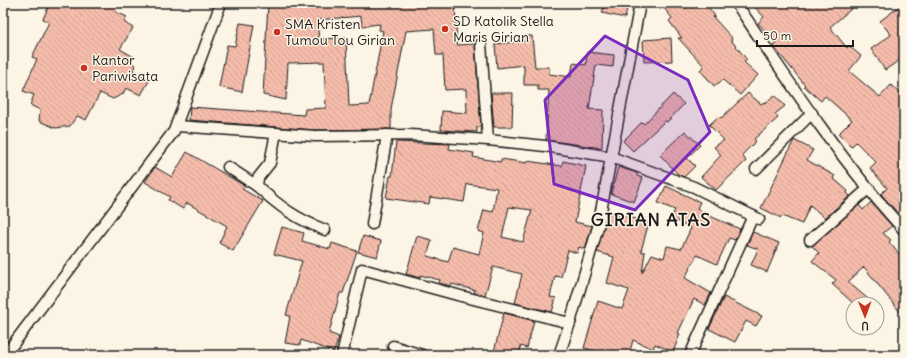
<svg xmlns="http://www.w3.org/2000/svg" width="907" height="358" font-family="Delius,sans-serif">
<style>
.building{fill:url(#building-back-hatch);stroke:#1c1c1c;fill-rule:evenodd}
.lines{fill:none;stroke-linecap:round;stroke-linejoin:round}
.minor-casing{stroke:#1c1c1c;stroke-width:13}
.minor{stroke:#fcf5e5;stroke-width:10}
.marked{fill:#7b2cbf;fill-opacity:0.2;stroke:#7b2cbf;stroke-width:3;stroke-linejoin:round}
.poi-dot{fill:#c8321e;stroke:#fcf5e5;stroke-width:1.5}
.labels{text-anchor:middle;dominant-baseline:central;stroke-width:3;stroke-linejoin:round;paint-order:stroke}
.poi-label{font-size:14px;fill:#1c1c1c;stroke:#fcf5e5;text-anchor:start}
.district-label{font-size:18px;font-weight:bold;letter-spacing:1px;fill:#1c1c1c;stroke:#fcf5e5}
</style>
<defs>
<pattern id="building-back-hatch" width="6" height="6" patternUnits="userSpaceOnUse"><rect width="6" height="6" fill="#f5bcab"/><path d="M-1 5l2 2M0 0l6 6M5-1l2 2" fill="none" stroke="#d1a193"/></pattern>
</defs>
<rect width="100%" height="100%" fill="#fcf5e5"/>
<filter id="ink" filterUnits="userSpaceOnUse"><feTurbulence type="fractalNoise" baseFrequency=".025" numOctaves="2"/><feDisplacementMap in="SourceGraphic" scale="8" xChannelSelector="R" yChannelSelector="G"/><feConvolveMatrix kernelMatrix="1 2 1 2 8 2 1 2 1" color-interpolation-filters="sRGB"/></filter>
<g filter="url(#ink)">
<g class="building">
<path d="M50,3H115L116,12L127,17L124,22L133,28L120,49L134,57L131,62L135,65L133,71L150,79L141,95L126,88L123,94L113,99L100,93L86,120L77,116L70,126L56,128L39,121L40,110L30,105L34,95L23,91L37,59L32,57L49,22L43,19Z"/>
<path d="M268,3H455L457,45L475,44L481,127H477V132L441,130L442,111L467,113L466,89L445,90L443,55H436L434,29L406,31L391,109V129L315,130L189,120L190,107L304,115L305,109L326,108L324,62L288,63L286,100L263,95ZM361,16L362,26L380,24L379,30L383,31L369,105L349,106L346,38L319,39L317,20Z"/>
<path d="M605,3H628L625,18L602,13Z"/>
<path d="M660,3H682L685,8L692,3H705L715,16L713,17L732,38L731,40L747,60L744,62L758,75L740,95L723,80L714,86L700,70L704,66L678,38H682L669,21L672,18Z"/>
<path d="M751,3H858L830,27L847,48L849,46L861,56L849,71L880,97L891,85L904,97V220L881,194L887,188L870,168L876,162L856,142L851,147L838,134L852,120L825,96L821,101L804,86L805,85L773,46L776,43L758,23L764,17Z"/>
<path d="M904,3V57L885,70L871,49L891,35L880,21Z"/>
<path d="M240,23L254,25L242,92L219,87L227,45L235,46Z"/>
<path d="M525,36H532L535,67H549V74L571,77L573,63L586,65L587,52L614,55L613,67L596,65L589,109L603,110L602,148L546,140L549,90H538V85H524V65L497,68L495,44L525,41Z"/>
<path d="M671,38L672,61L644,62L643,40Z"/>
<path d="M491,93H513L512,127H494Z"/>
<path d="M748,93L761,104L764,102L765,103L775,95L785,106L775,114L778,118L754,139L756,141L742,155L746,161L716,190L701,177L721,155L714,147L724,140L709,125L719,116L721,118Z"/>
<path d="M673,94L684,104L667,122L665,121L633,151L623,141L642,122L644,124Z"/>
<path d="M685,131L700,145L687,158L695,166L684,177L679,175L660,155Z"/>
<path d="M794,140L813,150L807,160L835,176L833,178L848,191L847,193L850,196L825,218L810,205L802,224L782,216L781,218L761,208Z"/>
<path d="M396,142L450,144L449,149L474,153L473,157L501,162V159L527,163V161L562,166L563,161L586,166L575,222L592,226L585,249L579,247L577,253L568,250L561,277L555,276L550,297L556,298L552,312L515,303L522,274L493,267L485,295L474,293L475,290L452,284L451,286L439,283L440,280L420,275V278L406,274L417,236L432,240L427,256L448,262L453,247L479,254L484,233L478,231L484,210L493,212L497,188L467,184L464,202L430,197L429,204L386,198L390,176H392ZM509,207L532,210L523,242L502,237Z"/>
<path d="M187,152L245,186L242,189L263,201L233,251L219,243L227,226L187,203L183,209L168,200L170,197L145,182L155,167L172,177Z"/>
<path d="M618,167L637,173V176L643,178L634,202L611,194Z"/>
<path d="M666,186L700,202L697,208L712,217L740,229L735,240L729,238L717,264L697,255L685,278L711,293L705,305L694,299L678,333L680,334L673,352L655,344L653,349L633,340L629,355H609L584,348L598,301L622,309L629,290L607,283L614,257L597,252L607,212L649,222L641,251L645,252L642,273L652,254L664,258L667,246L681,249L691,228L671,218L675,210L658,203Z"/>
<path d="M871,202L892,226L883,233L891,240L889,242L904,260V317L864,267L848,282L874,304H854L832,284L836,280L812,261L819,253L812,246L859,205L863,210Z"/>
<path d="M282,227L304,233L302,241L330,249L332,243L357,251L343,293H340L329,333L339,337L334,352L301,340L300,345L285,343L290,316L286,315L302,261L274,254Z"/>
<path d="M753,232L779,243L767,272L751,265L758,249L747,245Z"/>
<path d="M363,236L381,241L377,257L358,252Z"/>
<path d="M724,297L762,316L756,326L746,321L735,342L709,329Z"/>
<path d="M504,313L534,321L527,348L521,346L519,355H493Z"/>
</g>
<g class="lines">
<defs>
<g id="minor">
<path d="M736,3C787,79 842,163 904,230"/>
<path d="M481,44L488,140"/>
<path d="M177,126L315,136L410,135L488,140L545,146L611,157L694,187L759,219"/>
<path d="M276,133L270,163L258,178L257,186C280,207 295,218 325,230"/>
<path d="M228,167L257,186"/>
<path d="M756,169L812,113"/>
<path d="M372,224L387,135"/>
<path d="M810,240L869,188"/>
<path d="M393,346L422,355"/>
<path d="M5,355L174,131L221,3"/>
<path d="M342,355L362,269L461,296L570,323"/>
<path d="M559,355L570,323L598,227L640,3"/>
<path d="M690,355L753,216"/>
</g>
</defs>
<use href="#minor" class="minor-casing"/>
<use href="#minor" class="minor"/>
</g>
</g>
<path class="marked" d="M605,36L688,80L710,132L635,210L554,184L545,100Z"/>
<g class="poi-dot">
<circle cx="445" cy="29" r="4"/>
<circle cx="277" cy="32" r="4"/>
<circle cx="84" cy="68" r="4"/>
</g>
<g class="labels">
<g class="poi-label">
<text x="453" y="21">SD Katolik Stella<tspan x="453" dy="16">Maris Girian</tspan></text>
<text x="285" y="24">SMA Kristen<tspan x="285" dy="16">Tumou Tou Girian</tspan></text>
<text x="92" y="60">Kantor<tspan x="92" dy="16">Pariwisata</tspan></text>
</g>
<g class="district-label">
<text x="651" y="219">GIRIAN ATAS</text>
</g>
</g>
<rect width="907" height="358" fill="none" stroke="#fcf5e5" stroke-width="16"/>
<rect x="8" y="8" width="891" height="342" fill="none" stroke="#1c1c1c" stroke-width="1.5" filter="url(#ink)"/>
<g transform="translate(865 316) rotate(179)"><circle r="19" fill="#fcf5e5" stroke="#a29e95"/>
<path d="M0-3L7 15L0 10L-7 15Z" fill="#c8321e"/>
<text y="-6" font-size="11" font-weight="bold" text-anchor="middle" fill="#1c1c1c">U</text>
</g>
<path d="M757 40v6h96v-6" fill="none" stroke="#1c1c1c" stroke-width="2"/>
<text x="763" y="40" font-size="12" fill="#1c1c1c" stroke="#fcf5e5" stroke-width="3" paint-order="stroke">50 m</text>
</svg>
